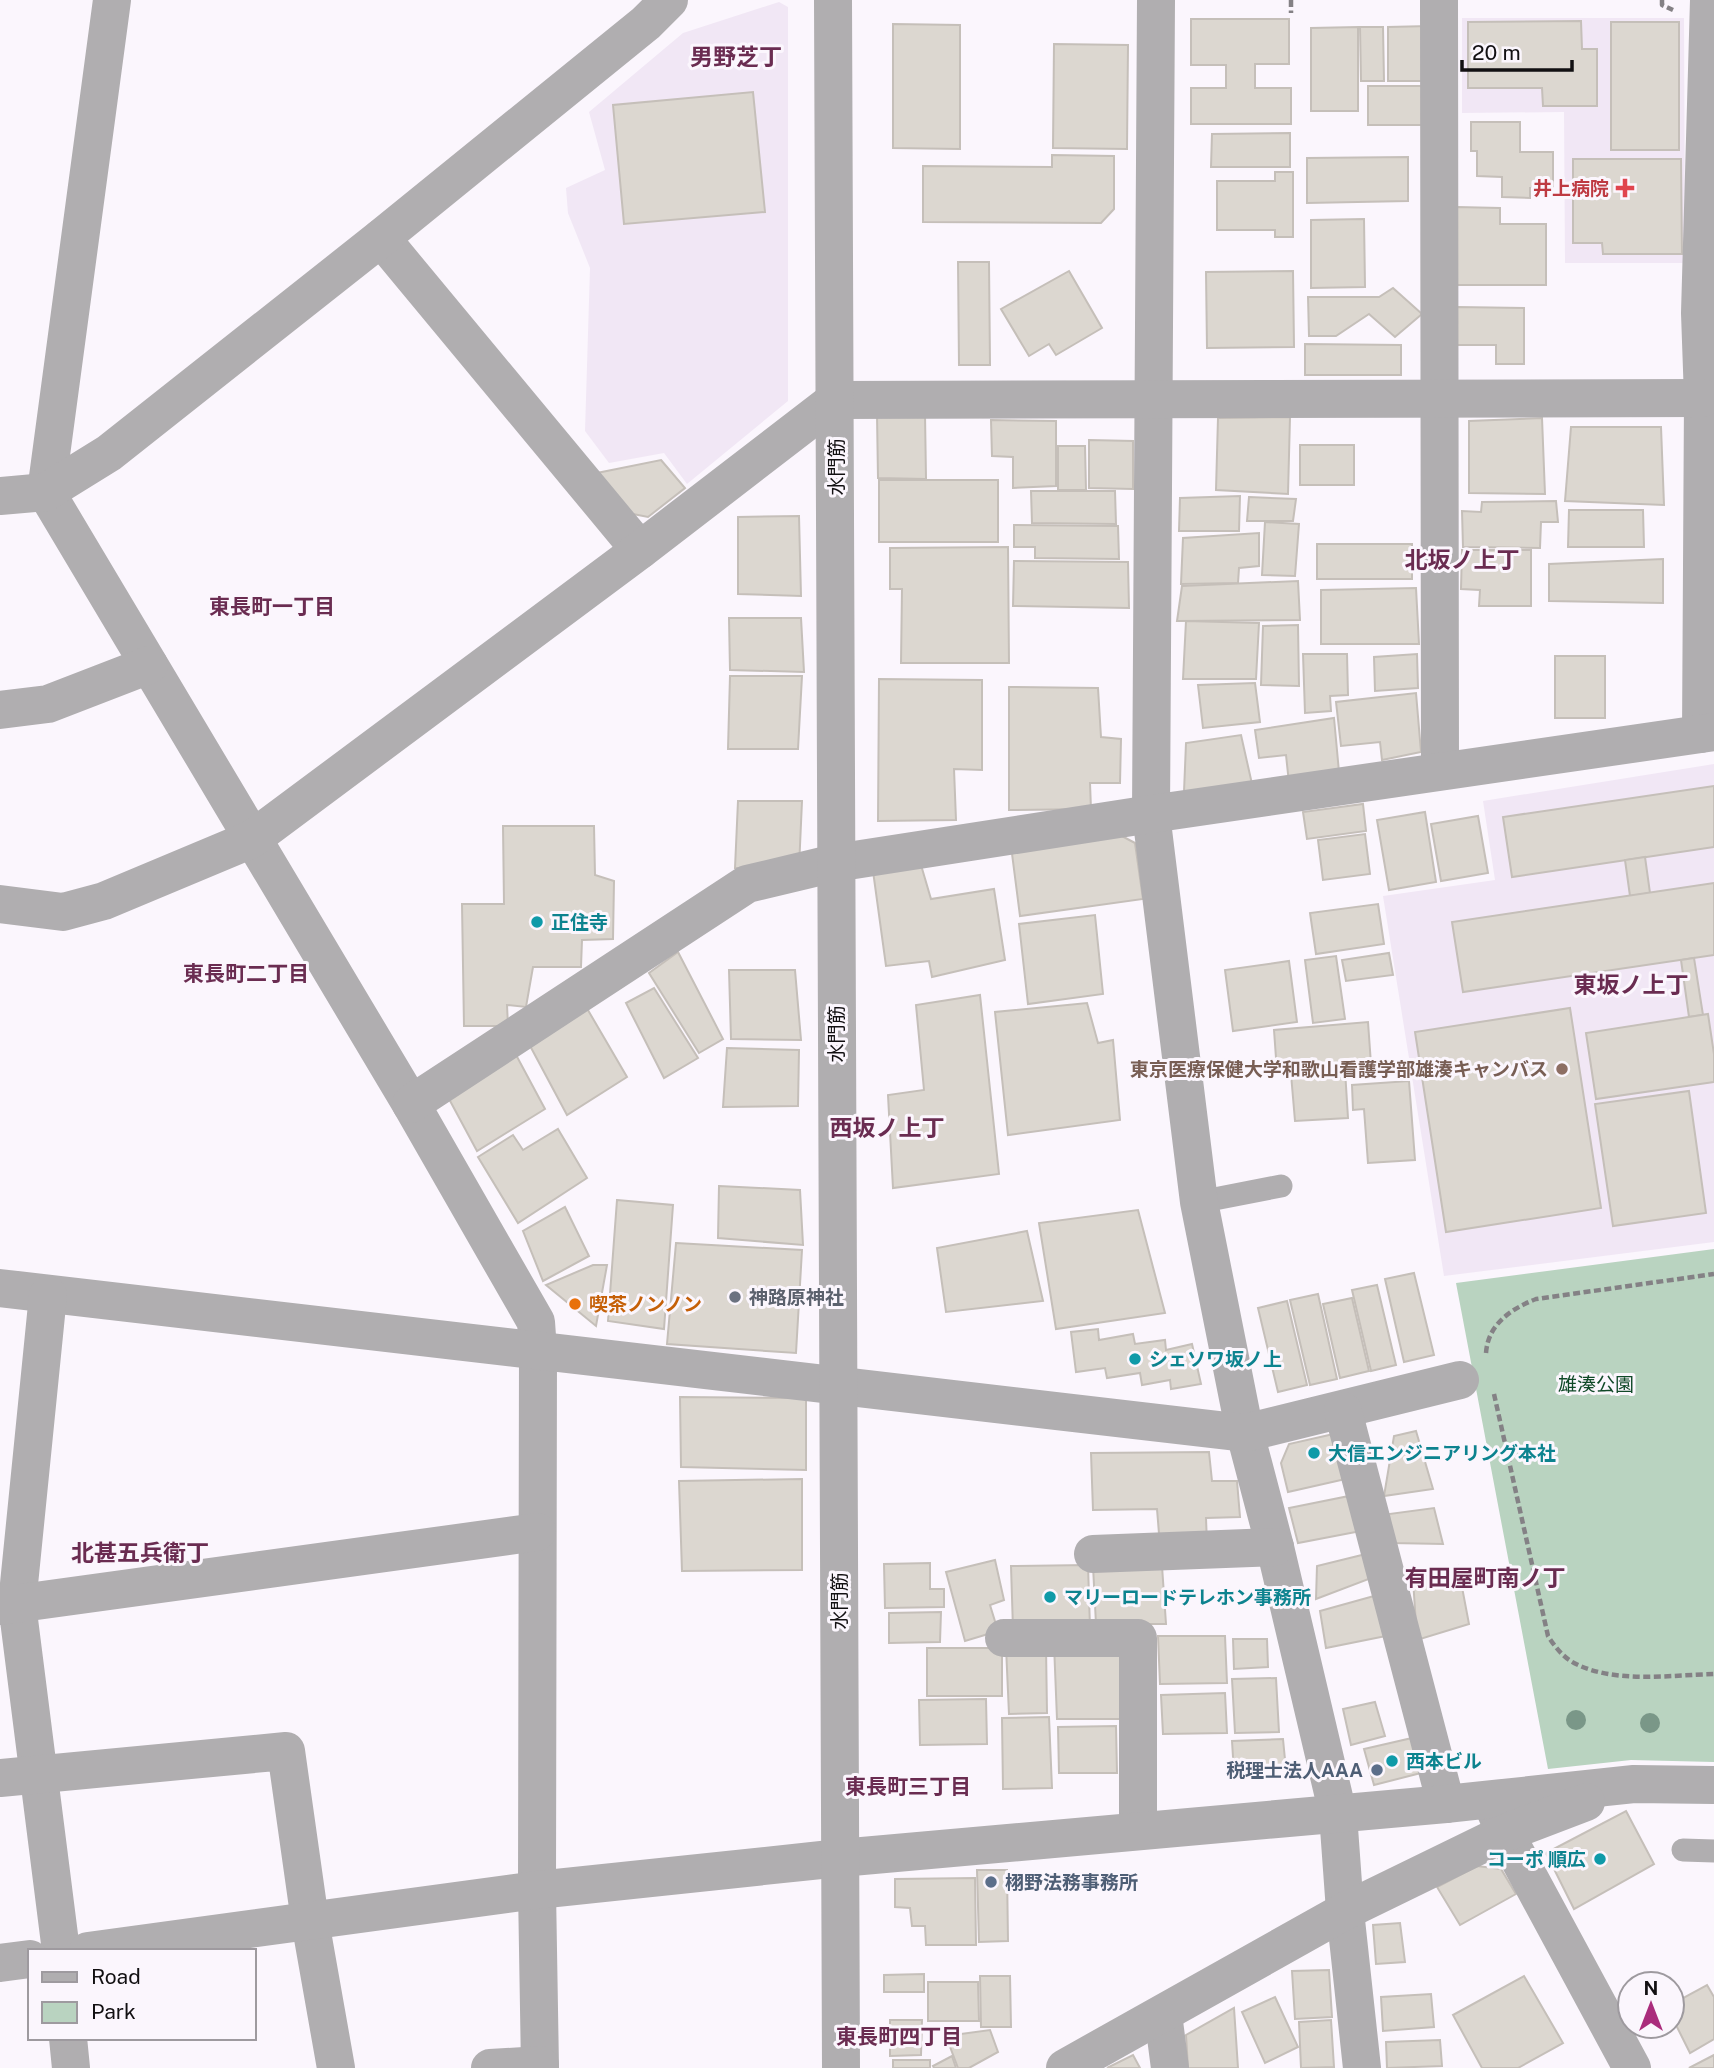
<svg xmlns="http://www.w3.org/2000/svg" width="1714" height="2068" font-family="'Public Sans','Noto Sans JP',sans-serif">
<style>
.built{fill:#f1e7f5}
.green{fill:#b9d3c0}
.building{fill:#dcd7d0;stroke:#c5bfb9;stroke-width:2}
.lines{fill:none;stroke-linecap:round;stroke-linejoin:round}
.path{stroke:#848185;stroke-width:4.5;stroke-dasharray:7 3.5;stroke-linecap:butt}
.service{stroke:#b0aeb0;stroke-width:23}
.minor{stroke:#b0aeb0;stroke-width:38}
.tertiary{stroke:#b0aeb0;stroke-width:38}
.tree{fill:#7a9788}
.health-dot{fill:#e0444e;stroke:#fbf6fd;stroke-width:2.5}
.culture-dot{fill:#0f9aa8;stroke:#fbf6fd;stroke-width:2.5}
.education-dot{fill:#8d6e63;stroke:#fbf6fd;stroke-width:2.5}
.worship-dot{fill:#6b7280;stroke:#fbf6fd;stroke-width:2.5}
.food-dot{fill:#e8710a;stroke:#fbf6fd;stroke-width:2.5}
.service-dot{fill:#5c6f8a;stroke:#fbf6fd;stroke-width:2.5}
.labels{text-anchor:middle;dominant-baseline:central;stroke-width:6;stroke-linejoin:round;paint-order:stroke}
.health-label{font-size:19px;font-weight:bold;fill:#be3a42;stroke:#fbf6fd;text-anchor:end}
.street-label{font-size:19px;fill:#121012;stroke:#fbf6fd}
.culture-label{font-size:19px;font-weight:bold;fill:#0d838f;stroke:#fbf6fd;text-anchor:start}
.education-label{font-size:19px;font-weight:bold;fill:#785e54;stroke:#fbf6fd;text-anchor:end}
.worship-label{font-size:19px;font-weight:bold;fill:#5b616d;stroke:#fbf6fd;text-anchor:start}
.food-label{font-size:19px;font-weight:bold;fill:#c56008;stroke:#fbf6fd;text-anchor:start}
.park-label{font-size:19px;fill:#104928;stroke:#fbf6fd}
.service-label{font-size:19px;font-weight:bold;fill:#4e5e75;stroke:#fbf6fd;text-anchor:end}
.neighbourhood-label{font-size:21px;font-weight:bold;fill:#6a2c51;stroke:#fbf6fd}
.quarter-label{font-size:23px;font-weight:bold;fill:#6a2c51;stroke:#fbf6fd}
</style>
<rect width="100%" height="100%" fill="#fbf6fd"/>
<g class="built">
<path d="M779,2L788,7V401L687,484L664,453L609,463L585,431L590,268L568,213L566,188L605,170L589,112L683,33Z"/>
<path d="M1462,18H1684L1685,263H1565L1564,112L1462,113Z"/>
<path d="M1714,764V1242L1444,1276L1383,896L1495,880L1483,801Z"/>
</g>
<path class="green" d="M1714,1249V1762L1631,1760L1548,1769L1456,1283Z"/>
<g class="building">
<path d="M1191,19H1289V64H1255V88H1291V124H1191V88H1226V65H1191Z"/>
<path d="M1581,21L1582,49H1597V106H1543L1542,88H1468V22Z"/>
<rect x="1611" y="22" width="68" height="128"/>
<path d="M893,24L960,25V149L893,148Z"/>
<path d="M1429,26L1430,81H1388V27Z"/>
<path d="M1358,27V111H1311V28Z"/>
<path d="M1360,27H1383L1384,81H1361Z"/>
<path d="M1054,44L1128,45L1127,149L1053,148Z"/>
<rect x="1368" y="86" width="59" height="39"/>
<path d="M753,92L765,212L624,224L613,105Z"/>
<path d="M1471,122H1520V152H1553V188H1530V198L1502,197V177L1477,176V151H1471Z"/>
<path d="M1290,133V167H1211L1212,134Z"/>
<path d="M1052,155L1114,156V209L1101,223L923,222V166L1052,167Z"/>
<path d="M1408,157V201L1307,203V158Z"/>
<path d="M1573,159H1681L1682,254H1603L1602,243H1573Z"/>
<path d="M1275,172H1293V237H1275V230H1217V181H1275Z"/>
<path d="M1457,207L1500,208V224H1546V285H1456Z"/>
<path d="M1364,219L1365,287L1311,288V220Z"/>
<path d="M958,262H989L990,365H959Z"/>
<path d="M1069,271L1102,328L1056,355L1049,344L1029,356L1001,309Z"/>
<path d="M1293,271L1294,347L1207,348L1206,272Z"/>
<path d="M1393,288L1422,314L1395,337L1369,314L1336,336H1309L1308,297H1379Z"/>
<path d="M1457,307L1524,308V364H1496V345H1457Z"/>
<path d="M1305,344L1401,345V375H1305Z"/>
<path d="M877,414H925L926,479L878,478Z"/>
<path d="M1290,417L1288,494L1216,490L1218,418Z"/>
<path d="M1542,418L1545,494L1469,493V421Z"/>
<path d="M991,420L1056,421V486L1013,488V457L992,456Z"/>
<path d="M1571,427H1661L1664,505L1565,501Z"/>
<path d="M1089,440L1133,441V489L1089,488Z"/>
<rect x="1300" y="445" width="54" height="40"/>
<path d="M1058,446H1085L1086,490H1058Z"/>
<path d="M661,460L685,488L648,517L628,513L597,473Z"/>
<rect x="879" y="480" width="119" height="62"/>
<path d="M1031,491H1115L1116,524L1032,523Z"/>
<path d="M1240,496L1239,531H1179L1180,498Z"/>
<path d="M1249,497L1296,499L1293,521H1247Z"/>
<path d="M1556,501L1558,522H1541L1540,548L1463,547L1462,511L1481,512L1482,502Z"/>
<path d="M1569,510H1643L1644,547H1568Z"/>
<path d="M799,516L801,596L738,594V517Z"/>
<path d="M1265,522L1299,524L1295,576L1262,575Z"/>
<path d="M1014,525L1118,526L1119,559L1035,558V547H1014Z"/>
<path d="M1259,533V566L1239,568L1238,583L1181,584L1183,538Z"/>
<rect x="1317" y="544" width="95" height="35"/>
<path d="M1008,547L1009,663H901L902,589H890V548Z"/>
<path d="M1462,550H1531V606H1479L1480,590L1461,589Z"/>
<path d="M1663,559V603L1549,601V564Z"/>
<path d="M1014,561L1128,562L1129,608L1013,606Z"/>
<path d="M1298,581L1300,620L1177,621L1182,586Z"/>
<path d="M1416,588L1419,644H1321V590Z"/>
<path d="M729,618H801L804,672L730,670Z"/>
<path d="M1186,621L1259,623L1256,679H1183Z"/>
<path d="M1298,625L1299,686L1261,685L1263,626Z"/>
<path d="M1303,654H1347L1348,695L1330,696L1331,711L1305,713Z"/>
<path d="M1417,654L1418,688L1375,691L1374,657Z"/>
<rect x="1555" y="656" width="50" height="62"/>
<path d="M730,676H802L798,749H728Z"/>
<path d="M879,679L982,680V770L954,769L956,820L878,821Z"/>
<path d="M1255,683L1260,722L1203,728L1198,685Z"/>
<path d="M1009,687L1098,688L1101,737L1121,739L1120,783H1090L1091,809L1009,810Z"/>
<path d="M1416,693L1421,752L1382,760L1380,742L1341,746L1336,702Z"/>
<path d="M1334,718L1339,772L1289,783L1286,755L1259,758L1255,730Z"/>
<path d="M1241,735L1252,784L1184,792L1186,743Z"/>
<path d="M1714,786V847L1512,877L1503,817Z"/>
<path d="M738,801H802L799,868H735Z"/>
<path d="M1363,804L1366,831L1307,839L1303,812Z"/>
<path d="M1425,812L1436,882L1389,890L1377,820Z"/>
<path d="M1478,816L1488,873L1441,881L1431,824Z"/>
<path d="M503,826H594L595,875L614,881L613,939L582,940L581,967H533L526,1007L507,1005L508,1026H464L462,904H504Z"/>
<path d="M1118,834L1135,843L1143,899L1020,916L1011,846Z"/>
<path d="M1365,834L1370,874L1323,880L1318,840Z"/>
<path d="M1645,857L1650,893L1630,896L1625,860Z"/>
<path d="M921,865L931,899L994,889L1005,960L932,977L929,961L886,966L873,871Z"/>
<path d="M1714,883V955L1463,992L1452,922Z"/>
<path d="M1378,904L1384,944L1316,954L1310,913Z"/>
<path d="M1095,915L1103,994L1028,1004L1019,924Z"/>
<path d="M678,952L723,1039L699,1053L649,973Z"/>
<path d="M1389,953L1393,975L1346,981L1342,960Z"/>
<path d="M1336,956L1345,1019L1313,1023L1305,960Z"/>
<path d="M1694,958L1703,1015L1689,1017L1681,960Z"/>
<path d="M1289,961L1297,1022L1233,1031L1225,970Z"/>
<path d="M729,970H795L801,1040L731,1039Z"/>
<path d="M654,988L698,1058L664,1078L626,1003Z"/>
<path d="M980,995L999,1174L893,1188L888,1095L924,1090L916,1005Z"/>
<path d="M1087,1003L1098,1043L1113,1040L1120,1120L1008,1135L995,1012Z"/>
<path d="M585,1005L627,1077L567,1115L528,1042Z"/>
<path d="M1570,1008L1601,1208L1446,1232L1415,1032Z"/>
<path d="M1708,1014L1714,1054V1082L1596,1099L1586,1033Z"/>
<path d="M1368,1022L1371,1064L1277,1072L1274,1030Z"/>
<path d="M727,1048L799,1050L798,1106L723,1107Z"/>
<path d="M515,1053L545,1109L477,1151L448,1097Z"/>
<path d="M1345,1070L1348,1118L1295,1121L1291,1074Z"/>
<path d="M1409,1081L1415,1160L1368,1163L1364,1109L1353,1110L1352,1085Z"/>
<path d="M1689,1091L1706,1213L1613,1226L1595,1104Z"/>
<path d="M558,1129L587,1178L518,1223L478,1157L513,1135L523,1150Z"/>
<path d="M719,1186L800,1190L803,1245L718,1238Z"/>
<path d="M617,1200L673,1205L664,1329L608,1321Z"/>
<path d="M565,1207L589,1256L543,1281L523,1231Z"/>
<path d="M1138,1210L1165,1313L1056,1329L1039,1223Z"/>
<path d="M1027,1231L1043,1301L946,1312L937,1248Z"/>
<path d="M676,1243L802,1250L796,1353L667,1344Z"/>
<path d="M593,1265H607L596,1326L546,1285Z"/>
<path d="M1414,1273L1434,1355L1404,1362L1385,1279Z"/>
<path d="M1377,1285L1396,1365L1371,1371L1352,1290Z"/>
<path d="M1318,1294L1337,1379L1310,1385L1290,1300Z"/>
<path d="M1352,1298L1369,1371L1340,1378L1323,1304Z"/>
<path d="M1287,1301L1307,1385L1278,1392L1258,1308Z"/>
<path d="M1098,1329L1099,1340L1133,1334L1135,1344L1165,1340L1166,1350L1192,1344L1201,1384L1171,1389L1170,1380L1142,1385L1140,1373L1107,1378L1105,1368L1076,1372L1071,1332Z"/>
<path d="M680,1397L806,1398V1470L681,1467Z"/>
<path d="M1416,1431L1433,1489L1384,1496L1394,1436Z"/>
<path d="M1338,1433L1350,1478L1288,1492L1281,1463L1289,1444Z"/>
<path d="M1209,1452L1212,1481H1237L1240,1517L1206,1518L1207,1544L1160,1546L1157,1509L1093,1510L1091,1453Z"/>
<path d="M802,1479V1570L682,1571L679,1481Z"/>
<path d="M1349,1496L1361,1531L1298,1543L1289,1508Z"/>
<path d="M1434,1508L1443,1544L1392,1543L1389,1514Z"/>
<path d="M1366,1554L1374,1577L1316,1599L1317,1566Z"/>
<path d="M995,1560L1004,1600L990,1605L998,1631L965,1641L946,1572Z"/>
<path d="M930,1563V1589H944V1607L885,1608L884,1564Z"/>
<path d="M1088,1565L1090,1628L1013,1629L1011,1566Z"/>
<path d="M1093,1566H1162L1166,1624H1096Z"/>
<path d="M1458,1566L1469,1624L1417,1640L1413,1579Z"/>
<path d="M1374,1596L1386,1636L1326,1648L1320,1611Z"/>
<path d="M941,1612L940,1642L889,1643V1613Z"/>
<path d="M1158,1636H1225L1227,1683L1160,1684Z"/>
<path d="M1233,1639H1267L1268,1667L1234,1669Z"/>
<path d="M1121,1643L1124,1719H1057L1054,1644Z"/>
<path d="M1006,1647H1046L1047,1713L1009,1714Z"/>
<rect x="927" y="1648" width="75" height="48"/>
<path d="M1276,1678L1279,1732L1235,1733L1232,1679Z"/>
<path d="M1225,1693L1227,1733L1163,1734L1161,1695Z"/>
<path d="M986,1699L987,1744L920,1745L919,1700Z"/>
<path d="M1375,1702L1385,1736L1351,1745L1343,1709Z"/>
<path d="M1049,1717L1052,1788L1003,1789L1002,1718Z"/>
<path d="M1116,1726L1117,1773H1059L1058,1727Z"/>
<path d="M1412,1738L1421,1773L1374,1785L1364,1749Z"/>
<path d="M1283,1739L1286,1770L1234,1773L1232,1741Z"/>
<path d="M1626,1811L1654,1864L1574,1909L1546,1853Z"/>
<path d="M1477,1866L1501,1869L1516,1894L1460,1925L1437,1887Z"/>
<path d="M977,1870H1007L1008,1941L979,1942Z"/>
<path d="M975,1878L976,1945H926L925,1926H912L910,1908L895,1907V1879Z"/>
<path d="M1400,1923L1405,1962L1376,1964L1373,1925Z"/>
<path d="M1329,1970L1332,2017L1295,2019L1292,1971Z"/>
<path d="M924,1974V1992H884V1975Z"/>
<path d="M980,1976H1010L1011,2027H981Z"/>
<path d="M1524,1976L1563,2043L1518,2068H1482L1453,2015Z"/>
<path d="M928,1982H978L979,2021H928Z"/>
<path d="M1707,1985L1714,1997V2039L1690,2053L1672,2017V2004Z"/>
<path d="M1431,1994L1434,2027L1383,2031L1381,1997Z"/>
<path d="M1275,1997L1298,2047L1265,2063L1242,2012Z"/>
<path d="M1234,2008L1238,2068H1188L1186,2035Z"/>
<path d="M890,2020H922L921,2055L890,2056Z"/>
<path d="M1331,2020L1334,2067L1301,2068L1299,2022Z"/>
<path d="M990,2030L998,2052L969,2068H958L946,2036Z"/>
<path d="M1440,2040L1442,2066L1387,2068L1386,2042Z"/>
<path d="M1133,2055L1140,2068H1107Z"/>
<path d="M1714,2055V2068H1689Z"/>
<path d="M952,2056L956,2068H934L933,2066Z"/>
<rect x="893" y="2060" width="37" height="8"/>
</g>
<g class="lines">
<g class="path">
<path d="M1291,0V13"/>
<path d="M1662,0V5L1673,10"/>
<path d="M1486,1353C1488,1324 1511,1309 1536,1299L1714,1274"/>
<path d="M1494,1394L1548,1636C1555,1647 1563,1657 1574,1663C1614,1684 1671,1675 1714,1674"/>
</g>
<g class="service">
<path d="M1199,1202L1281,1186"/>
<path d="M1683,1850L1714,1851"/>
</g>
<g class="minor">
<path d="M112,0L46,492L411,1104L536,1322L538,1351L537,1890L540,2068"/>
<path d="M1156,0L1151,814L1199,1202L1245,1433L1275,1547L1338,1814L1345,1911L1362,2068"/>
<path d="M1439,0L1440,770"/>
<path d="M381,238L640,550"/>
<path d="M0,496L46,492L109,453L381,238L646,23L669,0"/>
<path d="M0,710L48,704L149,665"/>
<path d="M1701,734L1703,398L1700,313L1709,0"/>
<path d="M0,904L63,912L104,901L252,839L640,550L835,400L1703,398"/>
<path d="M411,1104L747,884L835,863L1151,814L1714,732"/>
<path d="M0,1288L1245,1433L1460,1380"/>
<path d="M48,1295L17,1604L61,1951"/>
<path d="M1343,1411L1446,1804"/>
<path d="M1093,1554L1275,1547"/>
<path d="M0,1606L537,1532"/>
<path d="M1004,1638H1138V1831"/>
<path d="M0,1778L286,1751L310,1921L336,2068"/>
<path d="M1495,1810L1505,1833L1632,2068"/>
<path d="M88,1951L537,1890L840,1858L1446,1804L1634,1784L1714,1785"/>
<path d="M0,1963L30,1959"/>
<path d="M1163,2014L1170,2068"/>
<path d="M68,2038L71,2068"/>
<path d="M490,2068L540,2065"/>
<path d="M1065,2068L1345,1911L1505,1833L1586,1802"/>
</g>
<path class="tertiary" d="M833,0L841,2068"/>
</g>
<g class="tree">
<circle cx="1576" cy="1720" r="10"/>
<circle cx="1650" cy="1723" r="10"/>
</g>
<path class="health-dot" d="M1621.5 177.5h7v7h7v7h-7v7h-7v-7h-7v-7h7z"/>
<g class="culture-dot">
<circle cx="537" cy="922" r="7"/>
<circle cx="1135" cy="1359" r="7"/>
<circle cx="1314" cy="1453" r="7"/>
<circle cx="1050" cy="1597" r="7"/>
<circle cx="1392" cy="1761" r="7"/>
<circle cx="1600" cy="1859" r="7"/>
</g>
<circle class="education-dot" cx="1562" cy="1069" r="7"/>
<circle class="worship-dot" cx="735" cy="1297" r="7"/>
<circle class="food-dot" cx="575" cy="1304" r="7"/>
<g class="service-dot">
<circle cx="1377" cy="1770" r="7"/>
<circle cx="991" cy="1882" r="7"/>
</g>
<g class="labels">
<g class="health-label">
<text x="1609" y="188">井上病院</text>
</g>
<g class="street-label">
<text transform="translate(836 467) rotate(-90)">水門筋</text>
<text transform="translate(836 1034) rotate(-90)">水門筋</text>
<text transform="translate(839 1601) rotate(-90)">水門筋</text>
</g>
<g class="culture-label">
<text x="551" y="922">正住寺</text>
<text x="1149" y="1359">シェソワ坂ノ上</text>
<text x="1328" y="1453">大信エンジニアリング本社</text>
<text x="1064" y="1597">マリーロードテレホン事務所</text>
<text x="1406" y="1761">西本ビル</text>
<text x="1586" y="1859" text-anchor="end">コーポ 順広</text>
</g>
<g class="education-label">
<text x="1548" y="1069">東京医療保健大学和歌山看護学部雄湊キャンバス</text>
</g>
<g class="worship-label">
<text x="749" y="1297">神路原神社</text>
</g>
<g class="food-label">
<text x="589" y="1304">喫茶ノンノン</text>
</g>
<g class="park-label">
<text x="1596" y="1384">雄湊公園</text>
</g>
<g class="service-label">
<text x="1363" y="1770">税理士法人AAA</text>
<text x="1005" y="1882" text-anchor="start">栩野法務事務所</text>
</g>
<g class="neighbourhood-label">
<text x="272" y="606">東長町一丁目</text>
<text x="246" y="973">東長町二丁目</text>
<text x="908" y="1786">東長町三丁目</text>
<text x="899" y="2036">東長町四丁目</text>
</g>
<g class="quarter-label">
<text x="736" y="56">男野芝丁</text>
<text x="1462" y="559">北坂ノ上丁</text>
<text x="1631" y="984">東坂ノ上丁</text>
<text x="887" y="1127">西坂ノ上丁</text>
<text x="140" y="1552">北甚五兵衛丁</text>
<text x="1485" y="1577">有田屋町南ノ丁</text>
</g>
</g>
<rect x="28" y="1949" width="228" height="91" fill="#fbf6fd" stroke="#9e9a9f" stroke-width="2"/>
<rect x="42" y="1972" width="35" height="10" fill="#b0aeb0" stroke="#9e9a9f" stroke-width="2"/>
<text x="91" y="1984" font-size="21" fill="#121012">Road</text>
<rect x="42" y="2002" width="35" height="21" fill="#b9d3c0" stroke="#9e9a9f" stroke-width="2"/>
<text x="91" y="2019" font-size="21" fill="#121012">Park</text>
<g transform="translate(1651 2005)"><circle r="33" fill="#fbf6fd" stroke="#9e9a9f" stroke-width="2"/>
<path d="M0-5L12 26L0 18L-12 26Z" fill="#aa2c7c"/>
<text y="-10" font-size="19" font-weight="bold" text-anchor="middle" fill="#121012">N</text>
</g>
<path d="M1462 60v10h110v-10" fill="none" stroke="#121012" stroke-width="3.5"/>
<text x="1472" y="60" font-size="21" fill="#121012" stroke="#fbf6fd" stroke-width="5" paint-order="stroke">20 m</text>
</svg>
